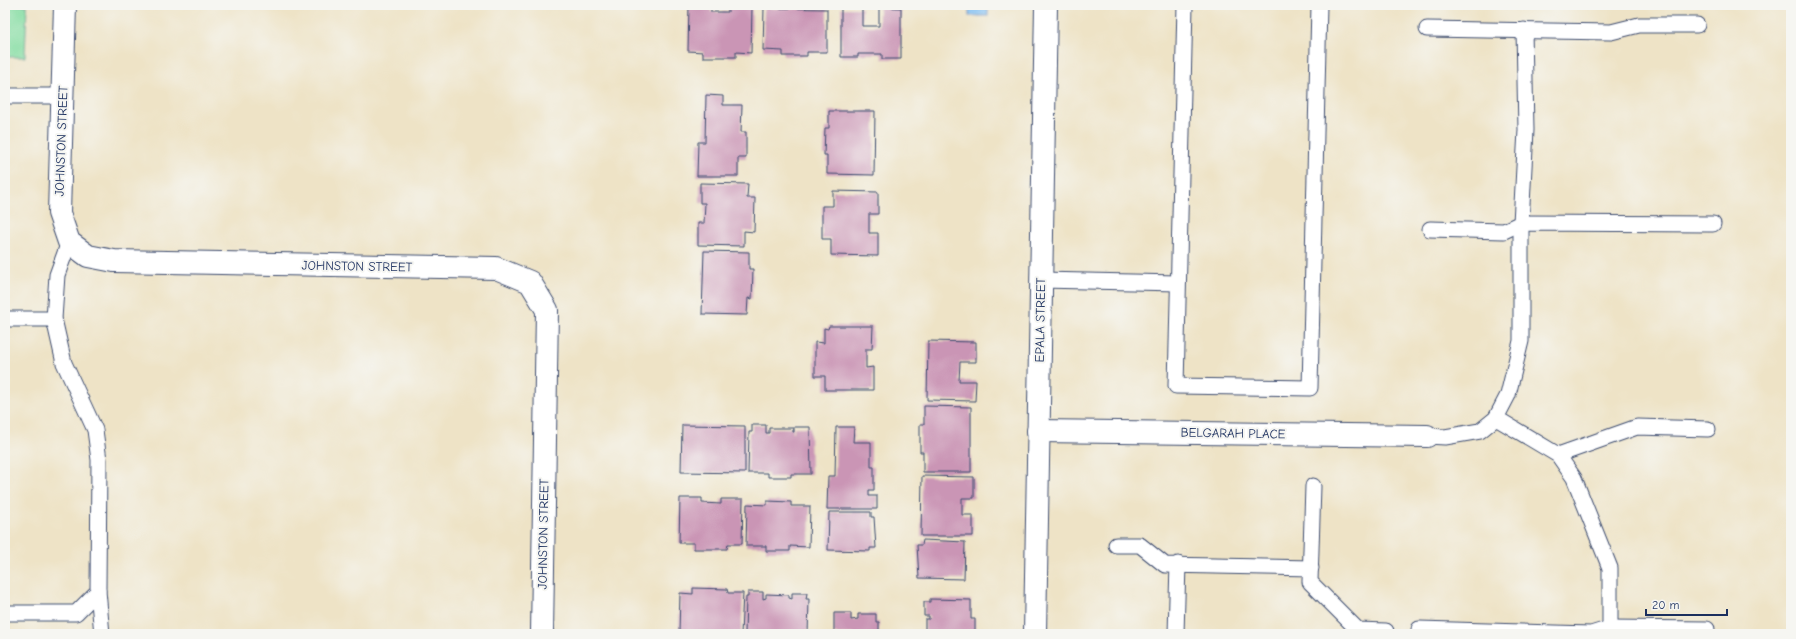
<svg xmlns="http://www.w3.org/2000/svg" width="1796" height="639" font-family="'Comic Neue',sans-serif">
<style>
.green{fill:#84dda2;stroke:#508680}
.water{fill:#7ebdf2;stroke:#4c76a8}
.building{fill:#ca95b5}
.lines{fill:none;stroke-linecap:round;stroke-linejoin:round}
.lane-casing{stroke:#3b4a6e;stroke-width:17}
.street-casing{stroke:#3b4a6e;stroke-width:24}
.lane{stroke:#fff;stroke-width:15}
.street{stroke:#fff;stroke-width:22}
.labels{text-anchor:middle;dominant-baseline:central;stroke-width:4;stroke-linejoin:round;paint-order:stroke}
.street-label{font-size:13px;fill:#1b2f5e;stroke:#f6f6f2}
</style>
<rect width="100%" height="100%" fill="#f6f6f2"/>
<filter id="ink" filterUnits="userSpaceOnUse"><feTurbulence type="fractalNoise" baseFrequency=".025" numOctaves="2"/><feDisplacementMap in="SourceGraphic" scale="8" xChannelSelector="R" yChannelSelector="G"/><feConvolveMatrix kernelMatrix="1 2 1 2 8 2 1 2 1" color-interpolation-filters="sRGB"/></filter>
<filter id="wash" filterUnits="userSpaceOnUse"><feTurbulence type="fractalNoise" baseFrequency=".012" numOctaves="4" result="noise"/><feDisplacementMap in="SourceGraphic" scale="16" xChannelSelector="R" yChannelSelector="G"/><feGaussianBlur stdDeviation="0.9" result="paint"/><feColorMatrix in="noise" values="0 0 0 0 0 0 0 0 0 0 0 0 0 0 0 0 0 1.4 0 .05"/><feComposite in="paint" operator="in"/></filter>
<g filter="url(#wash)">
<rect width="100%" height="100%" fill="#eee3c6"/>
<path class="green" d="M5,5H27L25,57H5Z"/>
<rect class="water" x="969" y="5" width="19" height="11"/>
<g id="blocks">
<g class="building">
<path d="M689,6H711V12H728V6L752,7L751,53L736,52V57H703V52L688,51Z"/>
<path d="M879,7L901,8V59H882V54H858V57H841V8H862V26H879Z"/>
<path d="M764,8L827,9V52H807V56H783V51L763,50Z"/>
<path d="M706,95L723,96V105H742L741,132H746V158H738V176H697L698,142H705Z"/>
<path d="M829,111H875L874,175L827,174V155H824L825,128H829Z"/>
<path d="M700,183L748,184L747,198H755L754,232L744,231V246L698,245V223H704L705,203H700Z"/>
<path d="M833,191L878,192V214H869V233H878V256L831,255V239H822V206H833Z"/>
<path d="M704,251L749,252V269H753L752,299L748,298L747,315L702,314Z"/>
<path d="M829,326H873L872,349H866V368L873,367V390H825V376H815V342L824,343V328L828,329Z"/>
<path d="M928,341L976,342V362H960L959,381H976L975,401L927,400Z"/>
<path d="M924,406L971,407V472H923V452H920V424H924Z"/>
<path d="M682,425L745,426V473L681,472Z"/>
<path d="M752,425H766V433H769V428H793V432H794V427H810L811,474H791V477H768V473H748L749,432H752Z"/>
<path d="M836,427H854L853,442H871V467H874V490H869V496H877V509H827L828,476H835Z"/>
<path d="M922,476L974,477V498H962V515H973V536H921Z"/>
<path d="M680,498H702V503L721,504V499H743L742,544H728L727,549H694V543H679Z"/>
<path d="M767,501L791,502V506H810L809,547L790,546V551H766V546H746L747,504L767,505Z"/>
<path d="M829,512H871V517H874L876,548H870V551L828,550Z"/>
<path d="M923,540L965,542L964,579L919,578L917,545H922Z"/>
<path d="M693,588L727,589L728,593H743L741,634H679L680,593L693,594Z"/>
<path d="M748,592H763V599L766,598V594L789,595V598L792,599V593H807L806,599H809L808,634H745L746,597H748Z"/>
<path d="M930,599L971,600V619H975V634H925V619H929V616H924V602H930Z"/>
<path d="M834,613H851V620L858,619V614H876V622H879V634H834Z"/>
</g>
</g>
</g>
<g filter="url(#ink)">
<use href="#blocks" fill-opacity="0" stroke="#3b4a6e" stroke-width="1"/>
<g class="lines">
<defs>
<g id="lane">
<path d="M1185,5L1176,386L1310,388L1319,5"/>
<path d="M1427,29L1611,32L1639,25H1697"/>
<path d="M5,96H62"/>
<path d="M1430,229L1504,231L1521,223L1713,224"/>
<path d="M1041,280L1178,283"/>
<path d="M5,319H54"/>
<path d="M1496,418L1558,455L1574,478L1610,568V634"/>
<path d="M1427,436L1445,437L1480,431L1496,418L1508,395L1521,341V223L1526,130L1524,30"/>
<path d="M1558,455L1637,427L1708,429"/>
<path d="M1313,486L1310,582L1358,630L1386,631"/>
<path d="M1116,545H1140L1165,565L1311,568"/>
<path d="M98,591L102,634"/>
<path d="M5,613H76L98,591L99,460L95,430L64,363L54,319L57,275L69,242"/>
<path d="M1419,629L1591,634L1610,628L1707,629"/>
<path d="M1176,634L1178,564"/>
</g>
<g id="street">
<path d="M65,5L59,213L69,242L88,256L114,261L496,268L530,282L547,310L542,634"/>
<path d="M1038,431L1427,436"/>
<path d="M1035,634L1046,5"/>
</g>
</defs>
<use href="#lane" class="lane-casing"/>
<use href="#street" class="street-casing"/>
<use href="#lane" class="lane"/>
<use href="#street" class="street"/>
</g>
</g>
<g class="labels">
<g class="street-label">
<text transform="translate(61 141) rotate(-88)">JOHNSTON STREET</text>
<text transform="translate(357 266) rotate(1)">JOHNSTON STREET</text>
<text transform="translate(1040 320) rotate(-89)">EPALA STREET</text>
<text transform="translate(1233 433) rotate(1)">BELGARAH PLACE</text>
<text transform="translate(543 534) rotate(-89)">JOHNSTON STREET</text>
</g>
</g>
<rect width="1796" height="639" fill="none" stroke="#f6f6f2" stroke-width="20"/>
<path d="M1646 609v6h81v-6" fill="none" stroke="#1b2f5e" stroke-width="2"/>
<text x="1652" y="609" font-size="12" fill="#1b2f5e" stroke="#f6f6f2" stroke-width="3" paint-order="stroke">20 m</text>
</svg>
